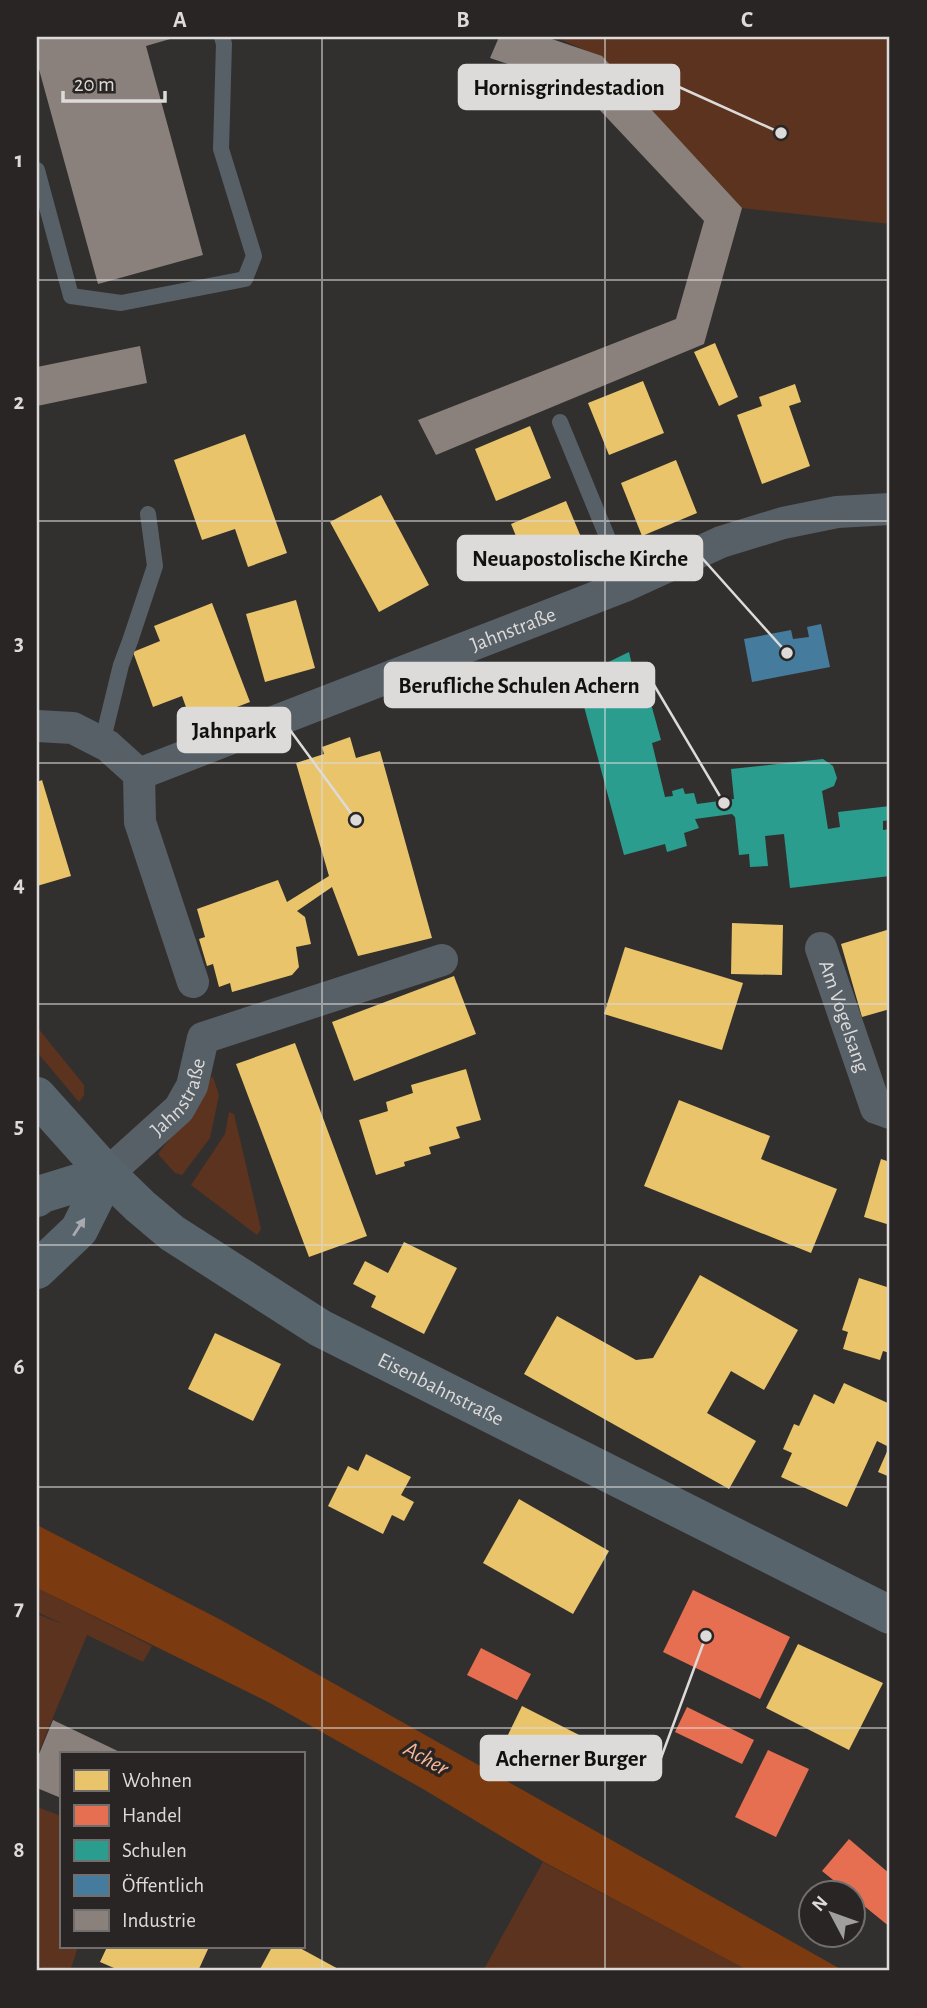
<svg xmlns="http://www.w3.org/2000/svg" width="927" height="2008" font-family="'Alegreya Sans',sans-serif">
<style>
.green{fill:#5c331e}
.water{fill:#7b3a10}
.homes{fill:#e9c46a}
.shops{fill:#e76f51}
.schools{fill:#2a9d8f}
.public{fill:#457b9d}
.industry{fill:#8a817c}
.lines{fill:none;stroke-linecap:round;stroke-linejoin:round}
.lane{stroke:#586067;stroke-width:16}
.street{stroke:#586067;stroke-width:32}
.secondary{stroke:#58646c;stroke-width:38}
.oneway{fill:#a8abae}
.grid{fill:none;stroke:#dddbda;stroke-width:2;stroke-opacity:0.55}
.labels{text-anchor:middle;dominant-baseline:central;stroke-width:7;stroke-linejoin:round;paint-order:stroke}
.street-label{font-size:21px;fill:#dddbda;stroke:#292524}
.water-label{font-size:23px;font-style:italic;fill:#f6b697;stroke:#292524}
.leader{fill:none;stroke:#dddbda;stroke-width:2.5}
.callout-dot{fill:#dddbda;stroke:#292524;stroke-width:2.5}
.callout{fill:#dddbda;stroke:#dddbda;stroke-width:2.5}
.callout-label{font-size:23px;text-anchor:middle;font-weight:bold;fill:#111}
.neatline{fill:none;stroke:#dddbda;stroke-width:2.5}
.grid-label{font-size:23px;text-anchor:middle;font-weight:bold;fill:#dddbda}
</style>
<rect width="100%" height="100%" fill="#32302e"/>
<g class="green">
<path d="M555,37H890V224L742,208L601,57Z"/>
<path d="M37,1027L84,1085V1095L79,1102L37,1052Z"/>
<path d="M213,1077L219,1095L210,1138L182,1175L175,1173L158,1154L191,1112L206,1078Z"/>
<path d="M229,1112L234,1114L261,1229L257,1235L191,1185L225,1134Z"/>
<path d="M37,1588L152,1646L143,1662L87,1635L37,1756V1614L65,1625L37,1612Z"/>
<path d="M37,1807L61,1816V1947H78L70,1971H52L37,1966Z"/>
<path d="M543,1862L749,1971H483Z"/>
</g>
<path class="water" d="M37,1525L221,1620L844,1971H749L544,1862L423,1789L270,1703L37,1588Z"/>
<g class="homes">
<path d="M715,343L738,397L719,406L694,352Z"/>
<path d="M643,381L664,433L609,455L588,403Z"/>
<path d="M795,384L801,402L789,406L810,466L762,484L737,415L762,406L759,397Z"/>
<path d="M530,426L551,478L496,501L475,449Z"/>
<path d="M245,434L287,553L248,567L235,529L202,540L174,460Z"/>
<path d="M676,460L697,513L642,536L621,483Z"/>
<path d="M381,495L429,585L379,612L330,522Z"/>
<path d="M566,501L588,554L533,577L511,524Z"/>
<path d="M296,600L315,668L265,682L246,614Z"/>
<path d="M212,603L250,702L192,724L182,696L153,707L133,652L160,641L154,626Z"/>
<path d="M350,737L356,758L380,751L432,938L358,956L332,887L297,911L305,917L311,944L296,947L299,967L292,975L232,992L230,983L219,987L213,964L207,966L199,939L205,937L197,909L278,880L287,902L329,876L296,763L324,754L322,747Z"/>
<path d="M42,780L71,876L37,886V782Z"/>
<path d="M732,923L783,925L782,975L731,974Z"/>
<path d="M890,929V1009L862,1017L841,944Z"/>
<path d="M625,947L743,983L722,1050L604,1014Z"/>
<path d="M454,976L476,1034L354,1081L332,1022Z"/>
<path d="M295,1043L367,1236L309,1257L236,1064Z"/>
<path d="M466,1069L481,1120L456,1127L460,1138L429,1147L431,1154L404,1162L405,1166L376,1175L359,1120L388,1111L386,1102L413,1093L411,1085Z"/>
<path d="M679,1100L770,1136L761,1159L837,1189L811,1253L644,1186Z"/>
<path d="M881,1159L890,1162V1225L864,1217Z"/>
<path d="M404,1242L457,1268L424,1334L371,1307L376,1296L353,1284L365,1261L388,1273Z"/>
<path d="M700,1275L798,1330L764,1390L731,1371L707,1413L756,1441L729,1489L524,1374L557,1316L636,1360L653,1358Z"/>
<path d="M859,1278L890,1288V1353L883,1351L880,1360L843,1349L848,1332L842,1330Z"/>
<path d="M215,1333L281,1364L253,1421L188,1389Z"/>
<path d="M844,1383L890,1404V1477L878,1472L889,1447L877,1441L847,1507L781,1477L792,1453L783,1449L794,1424L799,1426L814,1394L834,1404Z"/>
<path d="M366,1454L411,1477L401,1495L414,1502L404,1521L392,1515L383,1534L328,1506L348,1466L358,1471Z"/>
<path d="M519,1499L609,1551L573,1614L483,1563Z"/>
<path d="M798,1644L883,1683L849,1750L766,1708Z"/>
<path d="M522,1706L593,1742L576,1776L505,1741Z"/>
<path d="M107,1947H209L198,1971H121L100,1962Z"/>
<path d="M272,1947H298L342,1971H259Z"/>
</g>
<g class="shops">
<path d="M693,1590L790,1637L760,1699L663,1652Z"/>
<path d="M481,1648L531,1674L517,1700L467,1675Z"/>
<path d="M687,1707L754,1740L742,1764L675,1732Z"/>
<path d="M768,1750L809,1769L776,1837L735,1817Z"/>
<path d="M849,1839L890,1874V1927L853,1897V1892H848L822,1871Z"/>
</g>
<path class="schools" d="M629,652L639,695L648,693L661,740L652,743L665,797L673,796L672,791L683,788L685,794L694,793L697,804L734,799L731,769L823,759L833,766L837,778L834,786L822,791L828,829L840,827L838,812L890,806V820L883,821V830L890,829V876L790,888L784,834L765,836L768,866L750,867L749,854L739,855L735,817L732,814L695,819L699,828L684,833L687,846L667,852L665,844L624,855L579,688L596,683L594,669Z"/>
<path class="public" d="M821,624L830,667L752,682L744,639L791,630L793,639L809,637L807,627Z"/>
<g class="industry">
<path d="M37,37H177L146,46L203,255L98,284L37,62Z"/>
<path d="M499,37H546L602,56L742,208L704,344L436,455L418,420L676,319L704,221L579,88L490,58Z"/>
<path d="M140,346L147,383L37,406V367Z"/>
<path d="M53,1720L124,1754H61V1798L37,1788V1759Z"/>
</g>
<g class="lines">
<g class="lane">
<path d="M37,170L71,296L121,303L245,279L254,256L221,149L224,44L222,37"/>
<path d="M560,422L627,585"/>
<path d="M102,743L121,665L130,641L155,566L148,514"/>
</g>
<g class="street">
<path d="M37,726L73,728L108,746L139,774L140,822L193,982"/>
<path id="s1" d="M139,774L627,585L721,542L783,523L837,512L890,509"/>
<path id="s2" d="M821,948L876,1108L890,1113"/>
<path id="s3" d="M107,1174L179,1109L192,1086L203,1038L442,960"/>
</g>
<g class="secondary">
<path id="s4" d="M37,1096L107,1174L140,1206L172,1233L320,1328L890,1615"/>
<path d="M37,1198L42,1194L107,1174"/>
<path d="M37,1270L79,1230L107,1174"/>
</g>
</g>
<defs><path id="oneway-solid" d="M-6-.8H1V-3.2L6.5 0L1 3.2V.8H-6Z" transform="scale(1.75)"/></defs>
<use class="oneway" href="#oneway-solid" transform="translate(79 1227) rotate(-57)"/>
<path class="grid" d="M322,37V1971M605,37V1971M37,280H890M37,521H890M37,763H890M37,1004H890M37,1245H890M37,1487H890M37,1728H890"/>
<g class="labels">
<g class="street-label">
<text stroke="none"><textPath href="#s1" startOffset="401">Jahnstraße</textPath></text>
<text stroke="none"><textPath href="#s2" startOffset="72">Am Vogelsang</textPath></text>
<text stroke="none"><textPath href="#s3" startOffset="107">Jahnstraße</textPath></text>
<text stroke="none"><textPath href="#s4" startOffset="504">Eisenbahnstraße</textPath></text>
</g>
<g class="water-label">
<text transform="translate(426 1759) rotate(29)">Acher</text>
</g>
</g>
<path class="leader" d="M781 133L679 87M787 653L702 558M724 803L654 685M356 820L290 730M706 1636L661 1758"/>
<g class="callout-dot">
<circle cx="781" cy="133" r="7"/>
<circle cx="787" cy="653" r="7"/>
<circle cx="724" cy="803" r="7"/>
<circle cx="356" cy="820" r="7"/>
<circle cx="706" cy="1636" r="7"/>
</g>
<g class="callout">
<rect x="459" y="65" width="220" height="44" rx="7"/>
<rect x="458" y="536" width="244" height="44" rx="7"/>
<rect x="385" y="663" width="269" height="44" rx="7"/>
<rect x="178" y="708" width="112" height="44" rx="7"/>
<rect x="481" y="1736" width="180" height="44" rx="7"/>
</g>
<g class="callout-label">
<text x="569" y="95">Hornisgrindestadion</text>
<text x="580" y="566">Neuapostolische Kirche</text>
<text x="519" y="693">Berufliche Schulen Achern</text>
<text x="234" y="738">Jahnpark</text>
<text x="571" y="1766">Acherner Burger</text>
</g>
<rect width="927" height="2008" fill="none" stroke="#292524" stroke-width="77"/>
<rect x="60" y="1752" width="245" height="196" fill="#292524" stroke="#716e6d" stroke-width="2"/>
<rect x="74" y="1770" width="35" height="21" fill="#e9c46a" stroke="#716e6d" stroke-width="2"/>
<text x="122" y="1787" font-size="21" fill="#dddbda">Wohnen</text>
<rect x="74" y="1805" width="35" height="21" fill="#e76f51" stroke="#716e6d" stroke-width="2"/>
<text x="122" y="1822" font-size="21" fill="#dddbda">Handel</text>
<rect x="74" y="1840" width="35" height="21" fill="#2a9d8f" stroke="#716e6d" stroke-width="2"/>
<text x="122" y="1857" font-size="21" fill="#dddbda">Schulen</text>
<rect x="74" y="1875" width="35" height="21" fill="#457b9d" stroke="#716e6d" stroke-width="2"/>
<text x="122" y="1892" font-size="21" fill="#dddbda">Öffentlich</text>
<rect x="74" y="1910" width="35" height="21" fill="#8a817c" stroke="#716e6d" stroke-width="2"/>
<text x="122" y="1927" font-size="21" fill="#dddbda">Industrie</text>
<g transform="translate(832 1914) rotate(311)"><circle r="33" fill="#292524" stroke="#716e6d" stroke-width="2"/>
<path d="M0-5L12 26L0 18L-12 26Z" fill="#a19f9e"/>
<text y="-10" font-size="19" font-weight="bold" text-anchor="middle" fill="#dddbda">N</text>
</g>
<path d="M63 91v10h102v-10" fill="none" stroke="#dddbda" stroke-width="3.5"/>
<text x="74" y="91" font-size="21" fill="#dddbda" stroke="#292524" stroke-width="5" paint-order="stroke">20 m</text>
<rect x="38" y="38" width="850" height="1931" class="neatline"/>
<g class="grid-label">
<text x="180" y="27">A</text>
<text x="463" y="27">B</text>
<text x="747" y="27">C</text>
<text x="19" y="167">1</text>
<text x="19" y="409">2</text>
<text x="19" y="650">3</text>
<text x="19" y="891">4</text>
<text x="19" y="1133">5</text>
<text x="19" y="1374">6</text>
<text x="19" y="1615">7</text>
<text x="19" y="1857">8</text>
</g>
</svg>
